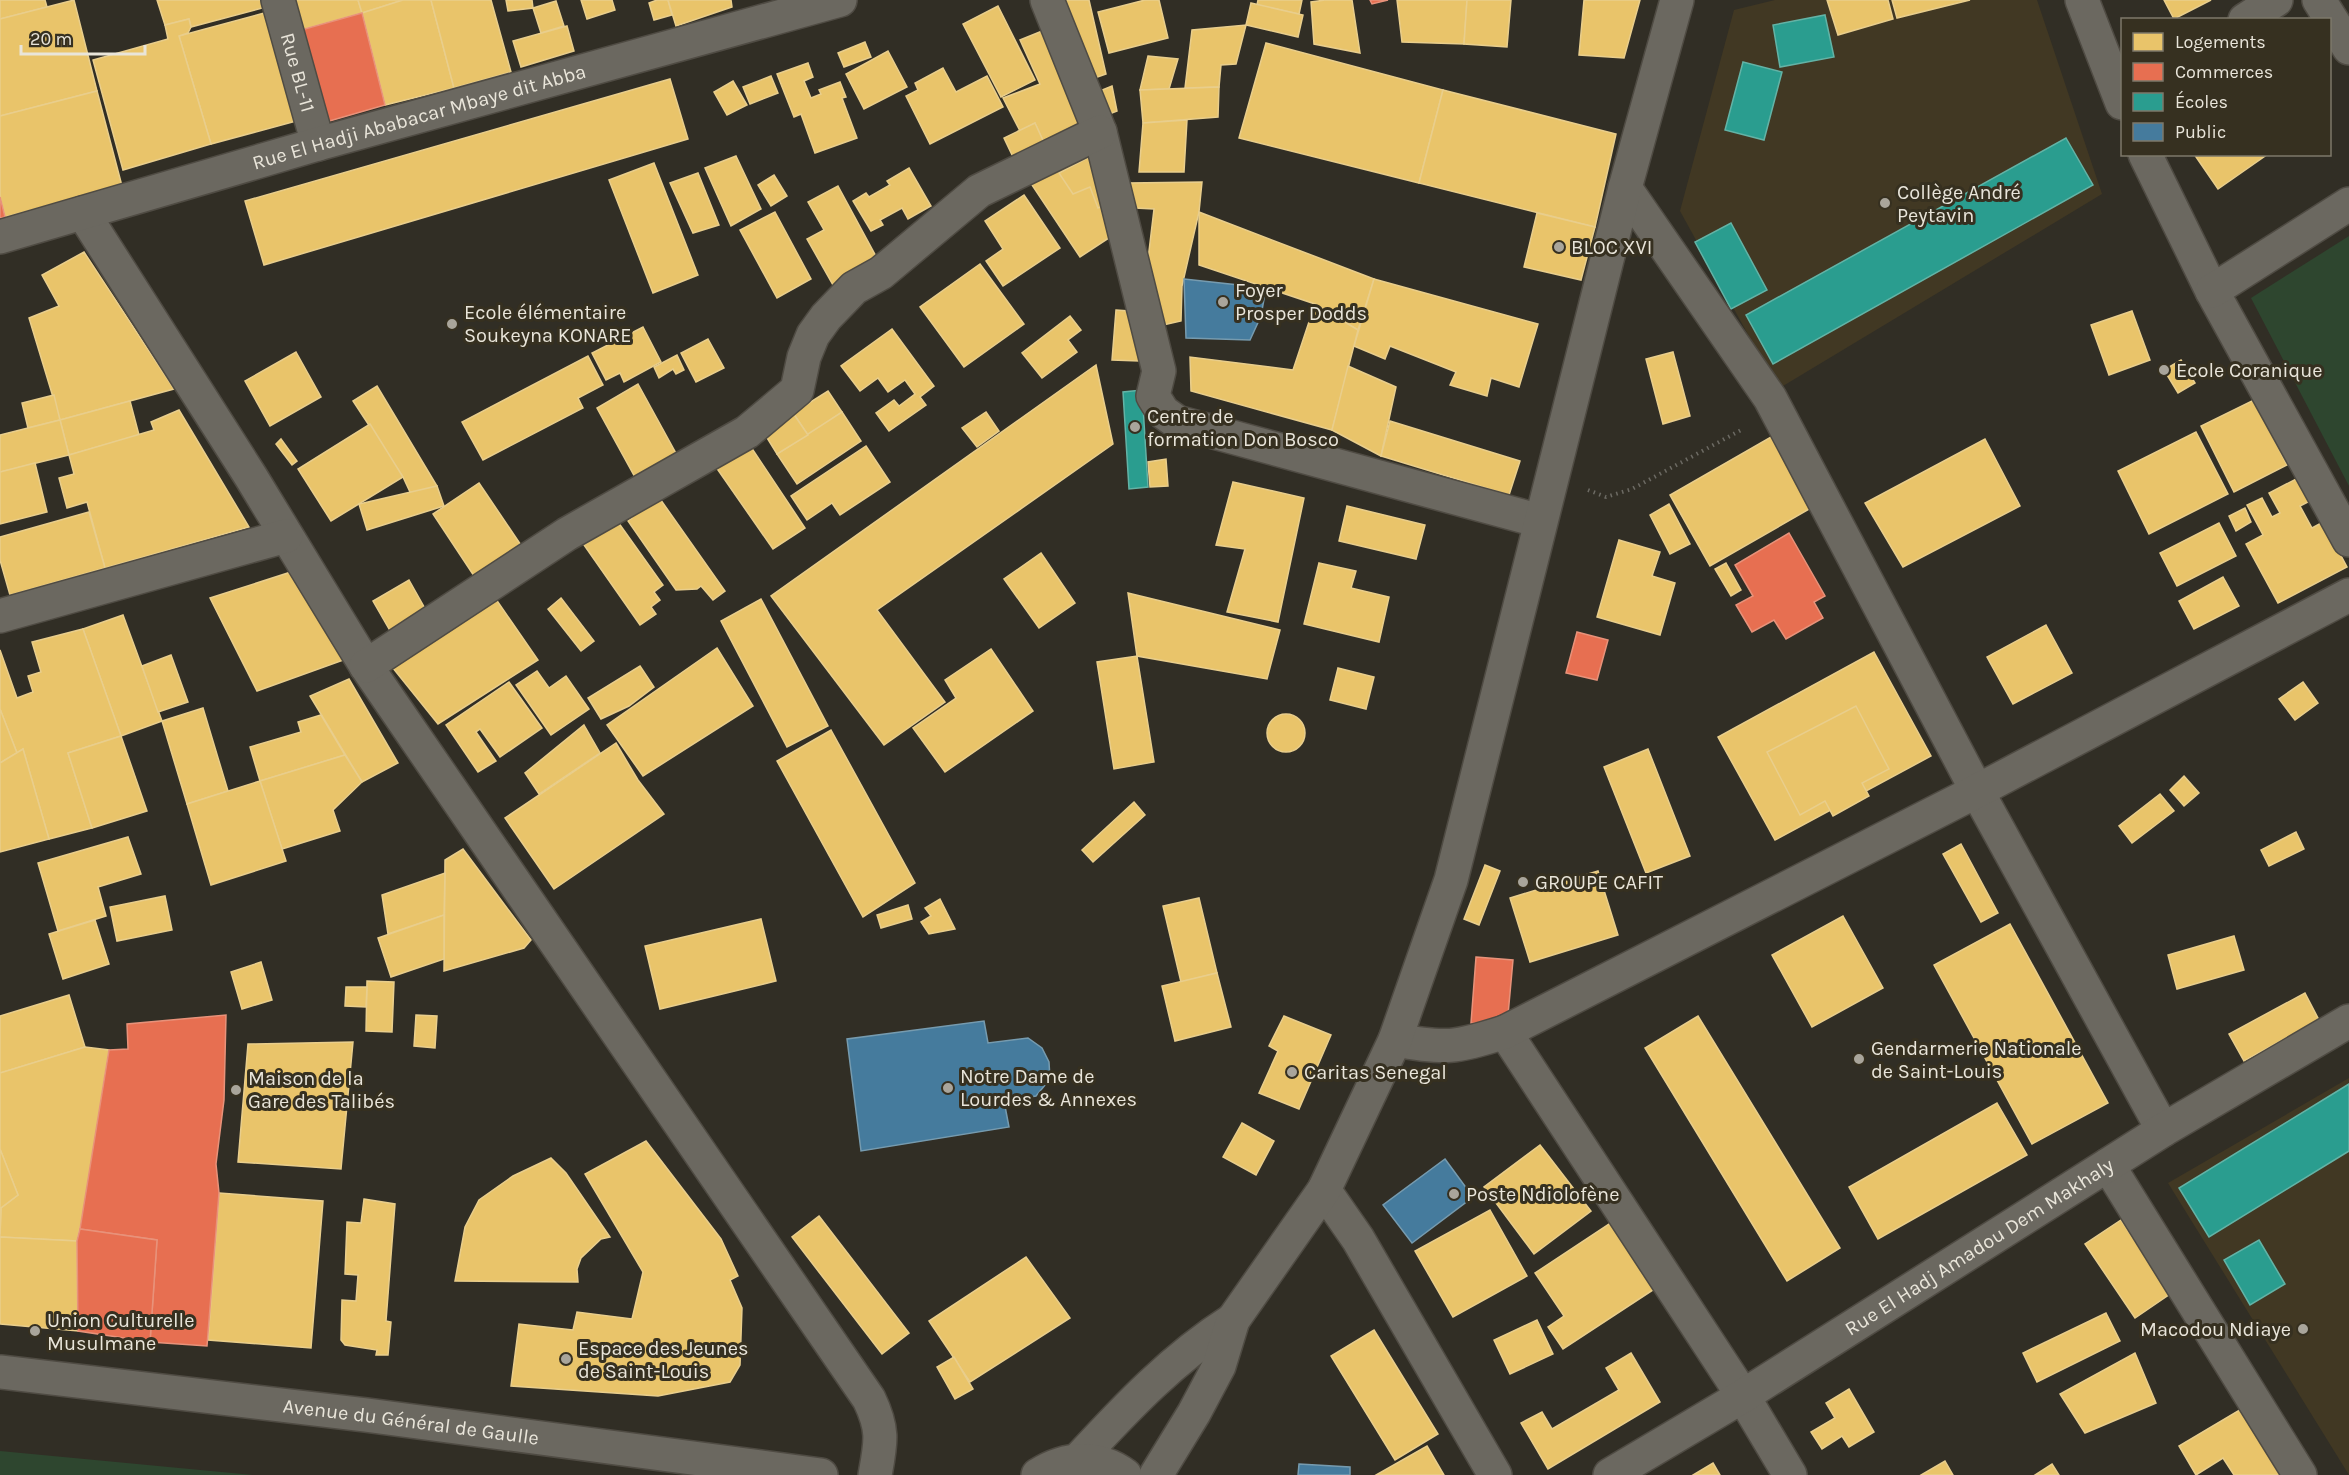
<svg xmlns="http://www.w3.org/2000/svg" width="2349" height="1475" font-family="Karla,sans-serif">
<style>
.built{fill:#413823}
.green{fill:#2e462f}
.homes{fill:#e9c46a;stroke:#e9ce8c;stroke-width:1.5}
.shops{fill:#e76f51;stroke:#e8927a;stroke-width:1.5}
.schools{fill:#2a9d8f;stroke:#63b3a6;stroke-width:1.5}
.public{fill:#457b9d;stroke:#769baf;stroke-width:1.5}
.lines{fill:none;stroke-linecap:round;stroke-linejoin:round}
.minor-casing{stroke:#4f4b43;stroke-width:36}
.path{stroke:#6c6a63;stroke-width:4;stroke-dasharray:1.5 4.5;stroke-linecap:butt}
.minor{stroke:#6b6860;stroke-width:33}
.poi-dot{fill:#a9a59b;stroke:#363020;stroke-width:2}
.labels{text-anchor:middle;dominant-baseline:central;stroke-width:6;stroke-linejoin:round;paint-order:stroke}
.street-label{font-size:20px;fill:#e9e5da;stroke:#363020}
.poi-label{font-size:20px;fill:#e9e5da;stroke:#363020;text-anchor:start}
</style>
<rect width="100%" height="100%" fill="#312e25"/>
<g class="built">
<path d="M1775,0H2037L2102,194L1778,389L1680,211L1734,10Z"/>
<path d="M2349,1078V1475L2168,1183Z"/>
</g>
<g class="green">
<path d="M2349,236V486L2251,298Z"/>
<path d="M0,1451L253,1475H0Z"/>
</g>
<g class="homes">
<path d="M0,0H45L47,7L0,19Z"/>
<path d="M74,0L97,91L0,116V19Z"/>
<path d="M157,0H264L266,7L191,27L189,19L165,25Z"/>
<path d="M285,0H358L362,13L294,32Z"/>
<path d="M358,0H403L362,13Z"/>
<path d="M403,0H431L454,88L385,105L362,13Z"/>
<path d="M431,0H491L511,72L454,88Z"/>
<path d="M506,0H532L533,8L508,11Z"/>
<path d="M581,0H612L615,10L587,19Z"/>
<path d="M657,0H668L672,15L654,20L649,3Z"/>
<path d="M668,0H731L732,7L676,26Z"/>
<path d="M1058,0H1089L1106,74L1086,81Z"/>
<path d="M1145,0H1159L1168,38L1109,53L1098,12Z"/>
<path d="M1258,0H1302L1299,14L1257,5Z"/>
<path d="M1325,0H1352L1360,53L1314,44L1311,2Z"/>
<path d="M1397,0H1467L1464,44L1402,42Z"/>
<path d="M1467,0H1511L1507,47L1464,44Z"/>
<path d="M1584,0H1640L1624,58L1579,55Z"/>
<path d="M1827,0H1888L1893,19L1838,35Z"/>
<path d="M1892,0H1970L1897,18Z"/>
<path d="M2164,0H2211L2174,19Z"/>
<path d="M556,1L564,26L541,33L533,8Z"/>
<path d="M1251,3L1303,15L1298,37L1246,25Z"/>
<path d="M998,6L1035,80L1001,97L963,24Z"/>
<path d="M268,12L300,120L211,144L179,36Z"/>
<path d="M189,19L191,27L188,33L179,36L211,144L123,170L93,60L168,39L165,25Z"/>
<path d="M1246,25L1236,64L1221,65L1219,87L1185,88L1192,30Z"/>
<path d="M567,26L574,51L521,67L513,41Z"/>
<path d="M1052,27L1091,124L1045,145L1035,123L1020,131L1003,98L1040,84L1020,40Z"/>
<path d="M865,42L871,57L844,67L838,53Z"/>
<path d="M1266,43L1443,90L1419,183L1239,138Z"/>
<path d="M888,51L907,87L864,109L846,74Z"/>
<path d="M1148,56L1178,59L1169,89L1140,90Z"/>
<path d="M808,63L813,77L804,81L811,98L821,94L819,90L840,82L846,97L842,98L857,138L815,153L801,114L794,117L777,74Z"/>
<path d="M943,68L956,92L987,76L1003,107L930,144L906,96L918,90L915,83Z"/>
<path d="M771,76L778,93L750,104L743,87Z"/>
<path d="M670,79L688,139L264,265L245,201Z"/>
<path d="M733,81L747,105L727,115L714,92Z"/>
<path d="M1112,86L1117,111L1099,118L1090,95Z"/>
<path d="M1219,87L1218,117L1143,123L1140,90Z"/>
<path d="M1443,90L1616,134L1595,227L1419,183Z"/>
<path d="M97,91L122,186L5,217L0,197V116Z"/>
<path d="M1187,120L1184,172H1139L1143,123Z"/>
<path d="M1035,123L1045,145L1014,159L1004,138Z"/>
<path d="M2194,154H2268L2218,189Z"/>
<path d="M1069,155L1121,230L1080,257L1030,182Z"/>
<path d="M1093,155L1110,203L1098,208L1090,187L1073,194L1059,173Z"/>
<path d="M736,156L761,209L731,226L705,168Z"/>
<path d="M654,163L698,275L653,293L609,180Z"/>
<path d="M909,168L931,206L908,219L902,208L880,220L883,225L871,231L853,201L866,193L869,197L890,185L887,181Z"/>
<path d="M698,173L719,225L693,233L670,183Z"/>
<path d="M774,175L787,196L771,206L758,185Z"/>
<path d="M1202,182L1199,212L1182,286L1181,321L1154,327L1145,285L1154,209L1135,208L1128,183Z"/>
<path d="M838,186L878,260L833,285L807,239L824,230L808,202Z"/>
<path d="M1024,195L1060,248L1003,286L986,261L1003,249L985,221Z"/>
<path d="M775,212L811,279L777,298L740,230Z"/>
<path d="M1199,212L1374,279L1358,330L1315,304L1199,265Z"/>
<path d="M1537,213L1595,227L1581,280L1524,267Z"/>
<path d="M84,252L174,389L60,420L29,318L59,306L42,275Z"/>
<path d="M980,264L1024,324L964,367L920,307Z"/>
<path d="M1374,279L1538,324L1519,387L1491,378L1487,396L1450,385L1456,372L1390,346L1385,359L1354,346Z"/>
<path d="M1315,304L1358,330L1332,430L1191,391L1190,357L1293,370Z"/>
<path d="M1116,310L1143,312L1139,361L1112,360Z"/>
<path d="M2132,311L2150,360L2109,375L2091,325Z"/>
<path d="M1070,316L1081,330L1068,340L1077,352L1042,378L1022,353Z"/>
<path d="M643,327L661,362L624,382L620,373L606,380L592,353Z"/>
<path d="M892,329L934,386L920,397L926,405L889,431L876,413L894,400L899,406L915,394L905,380L888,392L878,378L860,391L841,366Z"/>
<path d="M708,339L724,368L696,382L681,353Z"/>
<path d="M296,352L321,397L270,426L245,381Z"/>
<path d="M1673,352L1690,416L1663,424L1646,359Z"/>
<path d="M677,355L684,370L676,374L673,369L659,378L654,367Z"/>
<path d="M588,356L603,385L578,398L583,408L483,460L462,422Z"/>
<path d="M2181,360L2195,383L2178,393L2164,370Z"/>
<path d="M1096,365L1113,444L877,610L945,702L884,745L771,596Z"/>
<path d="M1348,366L1396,387L1381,456L1332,430Z"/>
<path d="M638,384L678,457L636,479L597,408Z"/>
<path d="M377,386L437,486L411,494L403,477L353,401Z"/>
<path d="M828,391L842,412L808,435L793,413Z"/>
<path d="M54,395L60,420L28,428L22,403Z"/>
<path d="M2254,400L2287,465L2234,492L2201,426Z"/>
<path d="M130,401L139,435L69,455L60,420Z"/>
<path d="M179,410L249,527L105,568L87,502L67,508L59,478L74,474L69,455L154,430L151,422Z"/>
<path d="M842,412L861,441L797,484L777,454Z"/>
<path d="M986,412L999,431L977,447L962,428Z"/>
<path d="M793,413L808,435L777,454L764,433Z"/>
<path d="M60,420L69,455L0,472V435Z"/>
<path d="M1390,421L1520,461L1509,495L1381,456Z"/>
<path d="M370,424L403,477L331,521L298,469Z"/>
<path d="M2196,432L2228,494L2149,534L2118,471Z"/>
<path d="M1771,437L1811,508L1710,566L1670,495Z"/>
<path d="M745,438L805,528L773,549L711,460Z"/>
<path d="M281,439L297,461L292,465L276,444Z"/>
<path d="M1985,439L2020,506L1903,567L1865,503Z"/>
<path d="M866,446L890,482L840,515L832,503L807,520L791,496Z"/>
<path d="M1166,459L1168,486L1150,487L1148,462Z"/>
<path d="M35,463L47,512L0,524V472Z"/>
<path d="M2300,477L2312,500L2300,506L2312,528L2323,522L2347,567L2278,603L2246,544L2263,535L2247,505L2262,498L2272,517L2280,513L2269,493Z"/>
<path d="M1233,482L1304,498L1278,622L1227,612L1245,549L1216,545Z"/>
<path d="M479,483L525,551L478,582L433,514Z"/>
<path d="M437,486L444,506L367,530L359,504Z"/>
<path d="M658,496L725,591L713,600L701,586L697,589L676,590L628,521L632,518L631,515Z"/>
<path d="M1669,504L1690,544L1670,554L1650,515Z"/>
<path d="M1347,506L1425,525L1416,559L1339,541Z"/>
<path d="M2245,508L2251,522L2236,531L2229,516Z"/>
<path d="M89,512L105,568L10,595L0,560V537Z"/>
<path d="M618,522L663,585L654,592L660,600L651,607L656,614L640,625L584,545Z"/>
<path d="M2219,523L2236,556L2177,586L2160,553Z"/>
<path d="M1619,540L1660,552L1652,576L1675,583L1660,635L1597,617Z"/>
<path d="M1041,553L1075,603L1039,628L1004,579Z"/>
<path d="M1319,563L1356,571L1351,588L1389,597L1379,642L1304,624Z"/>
<path d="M1726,563L1741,590L1731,596L1715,569Z"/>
<path d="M291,572L352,657L257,691L210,598Z"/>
<path d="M2223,577L2239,606L2194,629L2179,601Z"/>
<path d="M409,580L432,621L396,641L373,601Z"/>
<path d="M491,592L538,660L438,724L388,662Z"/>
<path d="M1128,593L1280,630L1267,679L1137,656Z"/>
<path d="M561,598L594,641L581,651L548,609Z"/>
<path d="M761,599L828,726L787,747L721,621Z"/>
<path d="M123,615L162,721L121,736L83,629Z"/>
<path d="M2046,625L2072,673L2013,704L1987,657Z"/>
<path d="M83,629L121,736L68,753L92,828L49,839L23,749L17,753L0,709V650L17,698L33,692L28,676L41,672L32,642Z"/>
<path d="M717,648L753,706L643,776L607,725Z"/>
<path d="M991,649L1033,711L945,772L913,728L956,698L945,680Z"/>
<path d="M1874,652L1931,756L1775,840L1718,737Z"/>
<path d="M171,655L188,702L158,712L142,666Z"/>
<path d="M1137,656L1154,762L1114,769L1097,662Z"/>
<path d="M640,666L654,687L629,706L601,719L588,698Z"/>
<path d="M1338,668L1374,677L1366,709L1330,700Z"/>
<path d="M537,671L549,688L566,676L589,709L551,735L516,685Z"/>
<path d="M349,679L398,763L362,782L310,696Z"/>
<path d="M509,682L542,728L500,757L480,729L476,732L496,761L478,772L446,725Z"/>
<path d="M2303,682L2318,703L2295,720L2279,699Z"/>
<path d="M1856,706L1889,769L1862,783L1869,796L1833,816L1825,801L1800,815L1767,752Z"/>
<path d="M203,708L228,791L187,804L162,721Z"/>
<path d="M0,709L17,753L0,763Z"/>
<circle cx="1286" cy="733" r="19"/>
<path d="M321,715L345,755L260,781L250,747L301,732L298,722Z"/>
<path d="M584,725L600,753L539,794L525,773Z"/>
<path d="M831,730L915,883L863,917L777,761Z"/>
<path d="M121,736L147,811L92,828L68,753Z"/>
<path d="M616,743L638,780L664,814L554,889L505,818Z"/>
<path d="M23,749L49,839L0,852V763Z"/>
<path d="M1648,749L1690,856L1646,873L1604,767Z"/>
<path d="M345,755L362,782L333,810L340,831L282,849L260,781Z"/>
<path d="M2184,776L2199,793L2184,806L2170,790Z"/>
<path d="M260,781L286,861L211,885L187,804Z"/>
<path d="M2160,794L2174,811L2132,843L2119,826Z"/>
<path d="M1134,802L1145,815L1093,862L1082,850Z"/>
<path d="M2296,832L2304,849L2269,866L2261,850Z"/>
<path d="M128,837L141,874L98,887L106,916L58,931L38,863Z"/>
<path d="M1961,844L1998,913L1981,922L1943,854Z"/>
<path d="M463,849L531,940L524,948L444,971L445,860Z"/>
<path d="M1485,865L1500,871L1479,925L1464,919Z"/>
<path d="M1598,871L1618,935L1530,962L1510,898Z"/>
<path d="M445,873L444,915L388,934L382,895Z"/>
<path d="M165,896L172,930L117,941L110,907Z"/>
<path d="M1199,898L1217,973L1181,982L1163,906Z"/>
<path d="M940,899L955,929L929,934L921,922L931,916L925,908Z"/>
<path d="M908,905L912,919L881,928L877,915Z"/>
<path d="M444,915V959L391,977L378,938Z"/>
<path d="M1843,916L1883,988L1812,1027L1772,955Z"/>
<path d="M761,919L776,981L660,1009L645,946Z"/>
<path d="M95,920L109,964L63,979L49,934Z"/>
<path d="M2010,924L2108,1103L2032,1144L1934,965Z"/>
<path d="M2234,936L2244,970L2177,989L2168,955Z"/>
<path d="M261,962L272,1000L242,1009L231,972Z"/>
<path d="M1217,973L1231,1027L1175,1041L1162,986Z"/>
<path d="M367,981L394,982L392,1032L366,1031Z"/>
<path d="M346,987H367L366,1007L345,1006Z"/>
<path d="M2305,993L2319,1020L2244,1061L2229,1034Z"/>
<path d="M69,995L85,1047L0,1073V1016Z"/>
<path d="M416,1015L437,1016L435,1048L414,1046Z"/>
<path d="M1284,1016L1331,1035L1299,1109L1259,1093L1278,1051L1269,1046Z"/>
<path d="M1698,1016L1840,1248L1787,1281L1645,1048Z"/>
<path d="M353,1042L341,1169L238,1162L248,1044Z"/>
<path d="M85,1047L109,1050L85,1207L77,1241L0,1237L1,1208L18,1195L0,1149V1073Z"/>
<path d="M1997,1103L2027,1155L1878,1239L1849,1187Z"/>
<path d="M1242,1123L1274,1141L1256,1175L1223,1157Z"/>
<path d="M646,1141L721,1239L738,1276L730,1280L742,1308L740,1365L730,1382L658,1396L511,1386L519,1324L573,1330L577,1312L632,1319L643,1272L585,1174Z"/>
<path d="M1540,1145L1591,1211L1534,1254L1484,1187Z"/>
<path d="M0,1149L18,1195L1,1208L0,1234Z"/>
<path d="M551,1158L566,1173L610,1237L601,1239L581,1258L577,1269L578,1282L455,1281L465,1227L479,1200L513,1176Z"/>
<path d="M219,1193L323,1201L311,1348L208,1340Z"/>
<path d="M364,1199L395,1204L386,1321L391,1322L388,1355H376L377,1350L345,1345L341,1340L342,1300L356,1301L358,1275L345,1274L347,1222L361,1223Z"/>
<path d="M1490,1210L1527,1276L1453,1317L1415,1251Z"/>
<path d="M819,1216L909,1333L882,1354L792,1237Z"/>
<path d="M2121,1220L2170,1294L2135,1318L2085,1244Z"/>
<path d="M1612,1222L1656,1288L1563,1349L1548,1327L1564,1316L1535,1273Z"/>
<path d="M0,1237L77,1241L78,1331L0,1324Z"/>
<path d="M1026,1257L1070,1318L970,1382L929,1321Z"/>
<path d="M2106,1313L2120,1341L2037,1382L2023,1353Z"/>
<path d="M1537,1320L1553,1354L1510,1374L1494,1340Z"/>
<path d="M1374,1330L1438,1434L1395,1460L1331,1356Z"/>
<path d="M1631,1353L1660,1402L1548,1469L1521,1423L1542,1412L1552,1429L1619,1390L1606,1368Z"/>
<path d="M2135,1353L2156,1403L2085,1433L2060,1394Z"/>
<path d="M954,1357L973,1389L955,1399L937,1367Z"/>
<path d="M1849,1389L1874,1432L1849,1447L1842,1436L1822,1449L1811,1432L1835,1418L1826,1403Z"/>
<path d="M2243,1408L2283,1475H2234L2223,1458L2196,1475L2179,1446Z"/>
<path d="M1427,1446L1444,1475H1376Z"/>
<path d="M1945,1461L1953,1475H1921Z"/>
<path d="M1713,1463L1720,1475H1693Z"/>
<path d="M2052,1464L2059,1475H2035Z"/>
</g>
<g class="shops">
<path d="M1370,0H1388L1372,4Z"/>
<path d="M362,13L385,105L319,124L294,32Z"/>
<path d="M0,197L5,217L0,218Z"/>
<path d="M1789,533L1825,596L1814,602L1823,618L1786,639L1774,620L1752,632L1736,605L1753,596L1735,565Z"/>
<path d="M1577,632L1608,640L1597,680L1566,673Z"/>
<path d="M1476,957L1513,960L1507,1026L1471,1023Z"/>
<path d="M226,1015L224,1100L216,1164L219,1193L207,1346L150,1342L157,1240L80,1229L109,1050L128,1049L127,1024Z"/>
<path d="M80,1229L157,1240L150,1342L78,1331L77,1241Z"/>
</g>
<g class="schools">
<path d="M1825,15L1834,57L1780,67L1773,25Z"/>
<path d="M1743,62L1782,72L1764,140L1725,130Z"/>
<path d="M2066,138L2093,185L1773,364L1746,315Z"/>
<path d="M1731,223L1767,290L1731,309L1695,242Z"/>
<path d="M1142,390L1148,487L1129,489L1123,392Z"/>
<path d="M2349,1084V1151L2209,1237L2179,1188Z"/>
<path d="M2259,1240L2285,1284L2250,1305L2224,1260Z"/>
</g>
<g class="public">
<path d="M1184,279L1266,288L1261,316L1250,340L1186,338Z"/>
<path d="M984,1021L988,1043L1028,1038L1042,1048L1049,1062L1050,1079L1036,1096L1004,1101L1009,1127L861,1151L847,1039Z"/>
<path d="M1445,1159L1473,1197L1412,1243L1383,1205Z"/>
<path d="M1299,1464L1350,1467V1475H1298Z"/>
</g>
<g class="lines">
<defs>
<g id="minor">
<path id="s1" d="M278,0L318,144"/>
<path d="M1047,0L1100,132L1159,371L1153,396L1163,412L1177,422L1540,521"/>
<path d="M2082,0L2122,103"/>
<path d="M2319,0L2349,48"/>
<path d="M2245,20L2276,0"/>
<path d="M2145,154L2212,291L2349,540"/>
<path d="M1625,188L1770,398L1977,791L2163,1130"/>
<path d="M83,213L251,477L366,666L869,1399C884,1430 881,1442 875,1475"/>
<path id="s2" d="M0,237L318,144L840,0"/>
<path d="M2212,291L2349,204"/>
<path d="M0,616L286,536"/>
<path d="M366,666L567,534L747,432L797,390L804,357L813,335L826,317L854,288L881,273L979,191L1100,132"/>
<path d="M1505,1032L1743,1396L1790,1475"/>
<path d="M1395,1040C1445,1049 1456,1048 1505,1032L1977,791L2349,595"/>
<path d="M2108,1165L2300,1475"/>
<path d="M1324,1190L1358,1239L1495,1475"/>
<path id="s3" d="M0,1372L366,1415L821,1475"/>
<path d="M1078,1460C1126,1408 1173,1358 1233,1320"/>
<path d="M1038,1475C1066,1457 1098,1455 1125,1475"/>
<path d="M1156,1475L1194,1413L1219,1366L1233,1320L1324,1190L1395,1040L1451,880L1625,188L1677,0"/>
<path id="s4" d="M1610,1475L1743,1396L2163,1130L2349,1021"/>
</g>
</defs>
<use href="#minor" class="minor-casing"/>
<path class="path" d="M1588,490L1606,497L1632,489L1743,429"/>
<use href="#minor" class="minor"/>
</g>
<g class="poi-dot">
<circle cx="1885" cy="203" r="6"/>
<circle cx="1559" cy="247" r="6"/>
<circle cx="1223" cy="302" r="6"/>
<circle cx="452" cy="324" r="6"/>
<circle cx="2164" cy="370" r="6"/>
<circle cx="1135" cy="427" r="6"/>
<circle cx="1523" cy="882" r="6"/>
<circle cx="1859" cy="1059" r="6"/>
<circle cx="1292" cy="1072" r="6"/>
<circle cx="948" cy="1088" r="6"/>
<circle cx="236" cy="1090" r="6"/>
<circle cx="1454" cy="1194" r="6"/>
<circle cx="2303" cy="1329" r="6"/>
<circle cx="35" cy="1331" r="6"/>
<circle cx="566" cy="1359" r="6"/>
</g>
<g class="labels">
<g class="street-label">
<text stroke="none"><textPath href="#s1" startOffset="75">Rue BL-11</textPath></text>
<text stroke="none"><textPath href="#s2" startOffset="436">Rue El Hadji Ababacar Mbaye dit Abba</textPath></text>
<text stroke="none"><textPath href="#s4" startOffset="434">Rue El Hadj Amadou Dem Makhaly</textPath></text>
<text stroke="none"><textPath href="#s3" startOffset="414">Avenue du Général de Gaulle</textPath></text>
</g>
<g class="poi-label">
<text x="1897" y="192">Collège André<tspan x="1897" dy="23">Peytavin</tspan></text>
<text x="1571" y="247">BLOC XVI</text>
<text x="1235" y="290">Foyer<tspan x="1235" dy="23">Prosper Dodds</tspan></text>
<text x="464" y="312">Ecole élémentaire<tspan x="464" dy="23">Soukeyna KONARE</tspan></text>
<text x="2176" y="370">Ecole Coranique</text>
<text x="1147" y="416">Centre de<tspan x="1147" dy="23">formation Don Bosco</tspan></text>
<text x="1535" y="882">GROUPE CAFIT</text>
<text x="1871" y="1048">Gendarmerie Nationale<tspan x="1871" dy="23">de Saint-Louis</tspan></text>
<text x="1304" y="1072">Caritas Senegal</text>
<text x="960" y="1076">Notre Dame de<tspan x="960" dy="23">Lourdes &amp; Annexes</tspan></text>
<text x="248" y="1078">Maison de la<tspan x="248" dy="23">Gare des Talibés</tspan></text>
<text x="1466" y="1194">Poste Ndiolofène</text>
<text x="47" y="1320">Union Culturelle<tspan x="47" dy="23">Musulmane</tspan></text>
<text x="2291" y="1329" text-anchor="end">Macodou Ndiaye</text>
<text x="578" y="1348">Espace des Jeunes<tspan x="578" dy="23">de Saint-Louis</tspan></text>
</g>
</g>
<rect x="2121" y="18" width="210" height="138" fill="#363020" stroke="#7e786a" stroke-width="1.5"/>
<rect x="2133" y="33" width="30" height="18" fill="#e9c46a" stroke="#7e786a" stroke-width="1.5"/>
<text x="2175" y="48" font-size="18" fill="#e9e5da">Logements</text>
<rect x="2133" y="63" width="30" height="18" fill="#e76f51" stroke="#7e786a" stroke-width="1.5"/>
<text x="2175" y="78" font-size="18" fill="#e9e5da">Commerces</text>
<rect x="2133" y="93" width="30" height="18" fill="#2a9d8f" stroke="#7e786a" stroke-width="1.5"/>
<text x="2175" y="108" font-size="18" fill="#e9e5da">Écoles</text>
<rect x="2133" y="123" width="30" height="18" fill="#457b9d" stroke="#7e786a" stroke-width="1.5"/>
<text x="2175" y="138" font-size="18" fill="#e9e5da">Public</text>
<path d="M21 45v9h124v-9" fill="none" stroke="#e9e5da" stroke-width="3"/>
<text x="30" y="45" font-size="18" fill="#e9e5da" stroke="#363020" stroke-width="4.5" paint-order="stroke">20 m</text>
</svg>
